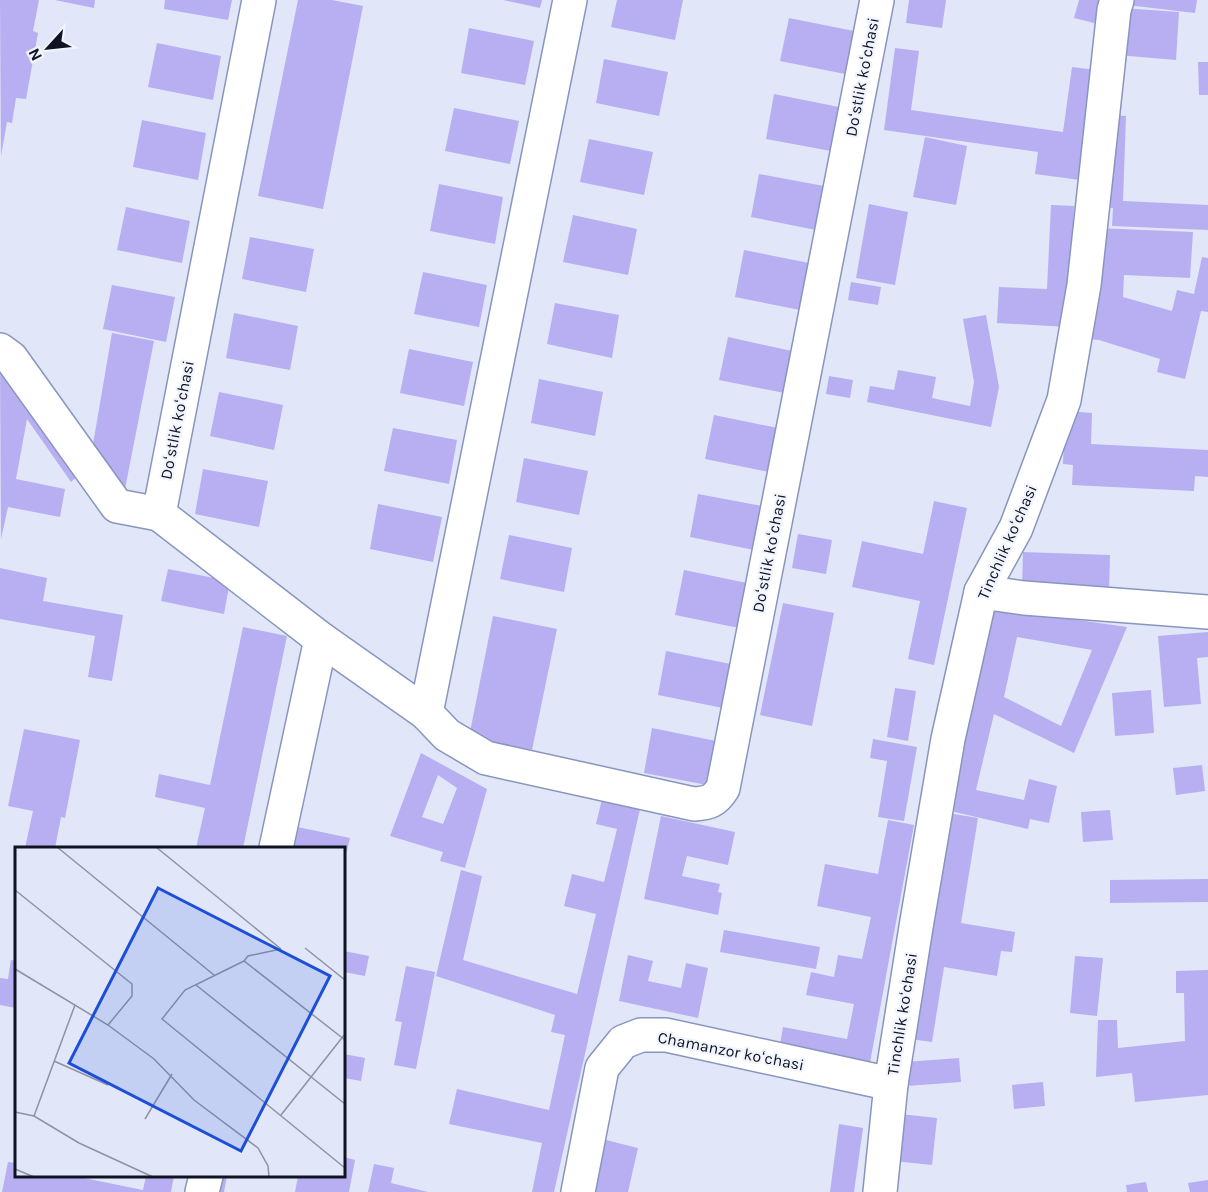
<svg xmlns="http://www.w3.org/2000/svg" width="1208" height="1192" font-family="Karla,sans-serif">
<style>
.building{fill:#b8aef2;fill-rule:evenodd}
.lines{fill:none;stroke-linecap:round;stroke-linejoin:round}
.minor-casing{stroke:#8896be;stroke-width:36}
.minor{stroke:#fff;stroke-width:33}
.labels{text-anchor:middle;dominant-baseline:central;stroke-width:4.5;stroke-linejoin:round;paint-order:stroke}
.street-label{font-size:16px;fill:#0f1422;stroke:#f1f4fd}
.inset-road{fill:none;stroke:#8d93a2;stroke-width:1.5}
.view{fill:#1d4ed8;fill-opacity:0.15;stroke:#1d4ed8;stroke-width:3}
.inset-edge{fill:none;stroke:#0f1422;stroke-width:3}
</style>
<rect width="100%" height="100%" fill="#e1e7f8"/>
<g class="building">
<path d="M0,0H39L33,31L38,33L26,99L16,98L12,123L7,122L1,156Z"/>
<path d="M55,0H95L94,8Z"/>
<path d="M165,0H232L228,20L164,9Z"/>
<path d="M298,0H332L363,6L323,209L258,196Z"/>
<path d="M503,0H542L540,8Z"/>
<path d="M617,0H683L675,40L611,27Z"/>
<path d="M909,0H946L942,28L906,23Z"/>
<path d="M1079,0H1104L1098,24L1074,18Z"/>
<path d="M1128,0H1197L1195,13L1127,5Z"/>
<path d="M1121,8L1179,12L1176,60L1117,55Z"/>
<path d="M789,18L854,31L845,74L780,61Z"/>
<path d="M469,28L534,41L525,85L461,73Z"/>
<path d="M157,43L221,56L213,100L148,87Z"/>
<path d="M895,48L919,51L911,110L1063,132L1072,67L1096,70L1080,180L1035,174L1038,152L884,130Z"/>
<path d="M604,59L668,72L659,116L596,103Z"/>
<path d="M1198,62H1208V95H1199Z"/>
<path d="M774,94L839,107L831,151L766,139Z"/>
<path d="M454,108L519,121L510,164L445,151Z"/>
<path d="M1107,115L1126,116L1123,201L1208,205V230L1112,226L1113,208L1104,207Z"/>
<path d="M142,120L206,133L198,180L133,167Z"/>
<path d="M925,137L967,146L956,205L913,197Z"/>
<path d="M589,139L653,152L644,195L580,182Z"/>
<path d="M759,174L824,186L816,230L751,217Z"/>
<path d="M439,184L503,197L495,244L430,231Z"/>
<path d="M869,204L908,212L895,285L856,278Z"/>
<path d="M1051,205L1074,206L1068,327L997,323L999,287L1047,289Z"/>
<path d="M126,207L190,221L182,263L117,250Z"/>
<path d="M573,215L637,229L628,275L563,262Z"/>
<path d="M1096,228L1193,232L1190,278L1124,275L1123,297L1172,311L1177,290L1194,294L1202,257L1208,258V312L1201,311L1185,379L1157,372L1160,359L1099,340L1087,339Z"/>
<path d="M250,237L314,249L306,292L242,279Z"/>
<path d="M744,250L809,263L800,310L735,297Z"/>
<path d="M423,272L487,285L479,327L414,314Z"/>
<path d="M851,282L881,287L878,305L848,300Z"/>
<path d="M112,285L175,297L166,342L103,329Z"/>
<path d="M555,303L619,315L612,358L547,344Z"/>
<path d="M234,313L298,326L290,370L226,358Z"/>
<path d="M986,315L999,387L991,427L867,402L870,386L894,390L898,370L936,377L932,398L970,406L974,382L963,319Z"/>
<path d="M112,333L154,341L124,494L92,450Z"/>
<path d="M728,337L792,351L784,393L719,380Z"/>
<path d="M409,349L473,362L464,406L400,393Z"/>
<path d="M0,363L83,471L71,482L27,419L16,479L65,489L60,517L8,507L1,539Z"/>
<path d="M829,376L853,380L850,398L826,394Z"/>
<path d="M539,379L603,392L595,436L531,423Z"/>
<path d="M219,392L283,405L274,450L210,436Z"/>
<path d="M1065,411L1092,413L1091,444L1208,450V477L1195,476L1194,491L1072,485L1073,465L1063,464Z"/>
<path d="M714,415L778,428L769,472L705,459Z"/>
<path d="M393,428L457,440L449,484L384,471Z"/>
<path d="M524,458L588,471L579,515L516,502Z"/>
<path d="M203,469L268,481L259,527L195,514Z"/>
<path d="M698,494L762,506L754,550L690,537Z"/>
<path d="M934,501L967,508L934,665L908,659L920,601L852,587L862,541L923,554Z"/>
<path d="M378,504L442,517L433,562L370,549Z"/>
<path d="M798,534L832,540L826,574L792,568Z"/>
<path d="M509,535L572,548L564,592L500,579Z"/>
<path d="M1023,552L1110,555L1109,591L1022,588Z"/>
<path d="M0,568L47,578L43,601L123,615L112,681L88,677L95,636L0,619Z"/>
<path d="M168,569L230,581L224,614L161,601Z"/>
<path d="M684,570L747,583L739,628L675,615Z"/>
<path d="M783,603L834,613L812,726L760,715Z"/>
<path d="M986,607L1127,627L1074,753L994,714L976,790L1024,800L1029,779L1057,786L1049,823L1030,819L1028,829L942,809ZM1017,637L1092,650L1061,726L1004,697Z"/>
<path d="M493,616L557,629L532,750L469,737Z"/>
<path d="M243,627L287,636L270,718L243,848H196L205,808L155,797L159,774L210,785Z"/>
<path d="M1208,632V657L1197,658L1201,704L1164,707L1158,636Z"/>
<path d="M666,651L731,664L723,708L658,695Z"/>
<path d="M895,688L916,691L908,741L887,737Z"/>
<path d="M1151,690L1154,733L1115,736L1112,693Z"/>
<path d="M652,728L716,741L707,785L644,773Z"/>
<path d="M24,729L80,740L65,818L61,817L55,848H25L33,811L8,806Z"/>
<path d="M873,739L917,747L904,821L878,817L887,761L870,758Z"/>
<path d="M421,753L487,789L465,868L440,861L443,852L390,836ZM438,775L457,788L443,824L422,817Z"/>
<path d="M1202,765L1205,791L1176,795L1173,768Z"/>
<path d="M602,799L640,809L554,1192H532L542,1143L449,1124L457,1089L549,1110L565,1035L551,1032L555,1015L436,976L461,870L482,876L463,960L577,994L596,914L564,906L572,874L604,882L617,829L596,824Z"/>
<path d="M1110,810L1113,840L1083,842L1081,812Z"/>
<path d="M948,813L978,818L961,923L1015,932L1012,952L1001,951L997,976L944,967L932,1042L910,1039Z"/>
<path d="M661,816L735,832L728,865L687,856L682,876L720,884L718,892L722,893L718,915L644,899Z"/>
<path d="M888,820L914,825L869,1068L779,1051L783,1027L847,1039L854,1004L806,995L811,972L834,977L838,955L862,959L871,917L817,906L825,864L878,874Z"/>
<path d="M288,825L350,838L345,859L344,848H284Z"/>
<path d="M1208,879V902L1110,903V880Z"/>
<path d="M724,930L820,947L816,969L720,952Z"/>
<path d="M344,951L369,956L365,976L344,972Z"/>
<path d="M628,955L653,961L648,981L681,988L686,963L708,968L698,1018L619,1001Z"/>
<path d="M1075,956L1103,958L1097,1016L1070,1013Z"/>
<path d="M11,960L16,961V1008L0,1005V978L8,979Z"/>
<path d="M406,966L435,972L416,1069L394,1065L402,1022L395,1021Z"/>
<path d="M1208,970V1095L1135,1102L1132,1073L1096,1077L1098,1020H1117L1118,1048L1185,1041L1184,993H1176V971Z"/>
<path d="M344,1054L365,1058L361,1081L344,1078Z"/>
<path d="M959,1058L961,1082L907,1086L905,1062Z"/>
<path d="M1043,1082L1045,1106L1014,1109L1012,1085Z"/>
<path d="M900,1114L937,1118L932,1165L894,1161Z"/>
<path d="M839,1124L863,1128L854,1192H830Z"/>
<path d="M606,1140L638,1148L628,1192H594Z"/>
<path d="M344,1157L355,1160L349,1192H295L298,1176H344Z"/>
<path d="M8,1162L16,1163V1176H74L143,1190L146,1176H174L171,1192H2Z"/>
<path d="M374,1164L394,1168L391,1183L428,1192H368Z"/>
<path d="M219,1176H227L224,1192H216Z"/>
<path d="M1208,1180V1192H1190L1188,1183Z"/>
<path d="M1146,1182L1148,1192H1127L1126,1185Z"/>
</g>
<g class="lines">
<defs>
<g id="minor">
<path d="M259,0L159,514L321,639L426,713L447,735L486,758L694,804C709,803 715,801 723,788L877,0"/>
<path d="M0,350L11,358L117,506L159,514"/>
<path d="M981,592L1024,598L1208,612"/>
<path d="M426,713L570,0"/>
<path d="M276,848L321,639"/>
<path d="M202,1192L206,1176"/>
<path d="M578,1192L602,1068L623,1042L641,1035H666L891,1084"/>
<path d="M880,1192L891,1084L916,927L948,739L981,592L1016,528L1064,400L1084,285L1114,10L1117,0"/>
</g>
</defs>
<use href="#minor" class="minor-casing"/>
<use href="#minor" class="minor"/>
</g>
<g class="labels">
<g class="street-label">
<text transform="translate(862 77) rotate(-79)">Doʻstlik koʻchasi</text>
<text transform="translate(177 420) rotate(-79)">Doʻstlik koʻchasi</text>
<text transform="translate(1007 542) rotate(-66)">Tinchlik koʻchasi</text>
<text transform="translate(769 553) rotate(-79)">Doʻstlik koʻchasi</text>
<text transform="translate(902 1014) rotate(-81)">Tinchlik koʻchasi</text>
<text transform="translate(731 1051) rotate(11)">Chamanzor koʻchasi</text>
</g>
</g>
<g transform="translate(15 847)">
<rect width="330" height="330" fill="#e1e7f8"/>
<path class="inset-road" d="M42,0L199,128M141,0L266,102M0,43L117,137V149L93,178M290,101L330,133M229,114L233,109L266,102M0,122L93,178L139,212L179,253L243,301L253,319L254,330M181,138L330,257M330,193L229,114L170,143L147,172L330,321M39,214L93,238M0,265L19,269L64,296L138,330M266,268L330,187M19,269L60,158M130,272L157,227M0,322L19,330"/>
<path class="view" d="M143,41L315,129L226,304L54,216Z"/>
<rect width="330" height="330" class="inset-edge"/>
</g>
<g transform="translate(48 48) rotate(243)" stroke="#f1f4fd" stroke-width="4.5" paint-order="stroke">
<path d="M0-4.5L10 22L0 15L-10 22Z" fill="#0f1422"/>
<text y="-9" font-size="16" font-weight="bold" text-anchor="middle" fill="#0f1422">N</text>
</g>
</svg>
